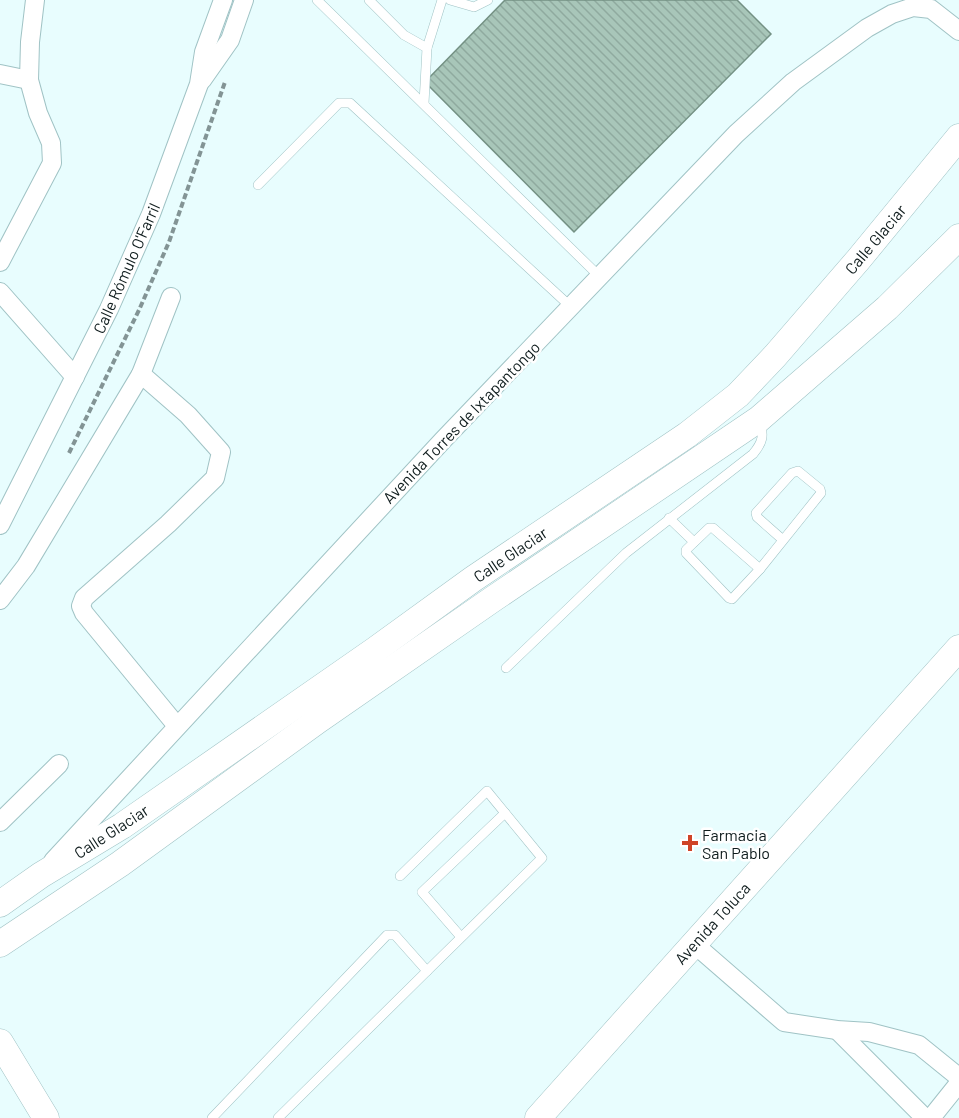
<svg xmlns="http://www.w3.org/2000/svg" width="959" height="1118" font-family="Barlow,sans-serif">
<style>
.building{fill:url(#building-back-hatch);stroke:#749184;stroke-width:1.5}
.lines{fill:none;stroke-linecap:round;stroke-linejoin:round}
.lane-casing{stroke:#a0c3c5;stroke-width:10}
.street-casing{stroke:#a0c3c5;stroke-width:20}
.secondary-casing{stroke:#a0c3c5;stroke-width:27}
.path{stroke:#839495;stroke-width:4;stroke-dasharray:6 3;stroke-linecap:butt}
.lane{stroke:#fff;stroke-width:9}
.street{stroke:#fff;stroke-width:18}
.secondary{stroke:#fff;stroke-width:26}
.poi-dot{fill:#cf4428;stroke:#fff;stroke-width:2}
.labels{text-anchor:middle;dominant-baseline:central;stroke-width:5;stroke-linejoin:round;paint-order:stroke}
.street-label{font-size:16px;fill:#0f1c1d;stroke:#fff}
.poi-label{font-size:16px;fill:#0f1c1d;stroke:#fff;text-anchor:start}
</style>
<defs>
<pattern id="building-back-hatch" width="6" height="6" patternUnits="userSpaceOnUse" patternTransform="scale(1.5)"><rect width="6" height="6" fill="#a8c6b9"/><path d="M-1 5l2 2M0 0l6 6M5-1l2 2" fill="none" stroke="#8faa9f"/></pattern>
</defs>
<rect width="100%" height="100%" fill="#e8fdfe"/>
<path class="building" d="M505,0H737L771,34L574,232L425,82Z"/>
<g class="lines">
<defs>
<g id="lane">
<path d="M317,0L599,276"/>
<path d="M369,0L404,35L427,48L424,103"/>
<path d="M450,0L474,7L488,0"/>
<path d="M427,48L442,0"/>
<path d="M258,185L339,103H350L571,307"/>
<path d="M669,518L694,542"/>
<path d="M709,528H713L760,569L732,599L729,598L686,553V550Z"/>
<path d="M760,569L821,493L820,489L798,471L792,473L756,513L757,517L783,540"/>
<path d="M506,668L626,553L753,454C763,442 764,436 760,421"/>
<path d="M400,876L487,791L542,858L427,971"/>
<path d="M461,937L422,892L505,813"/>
<path d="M212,1118L387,935H395L427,971L278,1118"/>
</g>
<g id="street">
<path d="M0,74L29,80"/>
<path d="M202,80L230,40L244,0"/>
<path d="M0,262L52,163L51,143L38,113L29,80L30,42L35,0"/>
<path d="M0,292L75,377"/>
<path d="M141,374L188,415L221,452L215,478L168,524L84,598L81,606L84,613L177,726"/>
<path d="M0,525L109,309L151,214L199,84L204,52L223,0"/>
<path d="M0,600L26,566L141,374L171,297"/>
<path d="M0,822L59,764"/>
<path d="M53,861L443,440L736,134L793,82L867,28L892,14L913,7L931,9L959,31"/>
<path d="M693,943L784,1022L837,1030L869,1032L919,1045L956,1075L959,1080"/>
<path d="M837,1030L925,1118"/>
<path d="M931,1118L959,1083"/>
</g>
<g id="secondary">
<path d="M0,904L41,875L122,826L375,650L473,579L687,435L738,395L775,356L858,260L959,137"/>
<path d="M0,944L120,864L317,721L493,599L759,419L887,308L959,237"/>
<path d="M0,1042L46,1118"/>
<path d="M538,1118L959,648"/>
</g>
</defs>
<use href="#lane" class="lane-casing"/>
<use href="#street" class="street-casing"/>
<use href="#secondary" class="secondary-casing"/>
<path class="path" d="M69,453L139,310L169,242L225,82"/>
<use href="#lane" class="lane"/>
<use href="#street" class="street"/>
<use href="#secondary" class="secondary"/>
</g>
<path class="poi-dot" d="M687 834h6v6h6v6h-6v6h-6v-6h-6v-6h6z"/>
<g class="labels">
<g class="street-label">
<text transform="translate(875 239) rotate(-50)">Calle Glaciar</text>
<text transform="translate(126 268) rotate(-66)">Calle Rómulo O'Farril</text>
<text transform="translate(461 422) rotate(-46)">Avenida Torres de Ixtapantongo</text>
<text transform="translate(510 554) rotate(-34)">Calle Glaciar</text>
<text transform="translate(111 831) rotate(-33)">Calle Glaciar</text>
<text transform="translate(712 923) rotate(-48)">Avenida Toluca</text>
</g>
<g class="poi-label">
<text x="702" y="834">Farmacia<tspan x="702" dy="18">San Pablo</tspan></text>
</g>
</g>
</svg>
